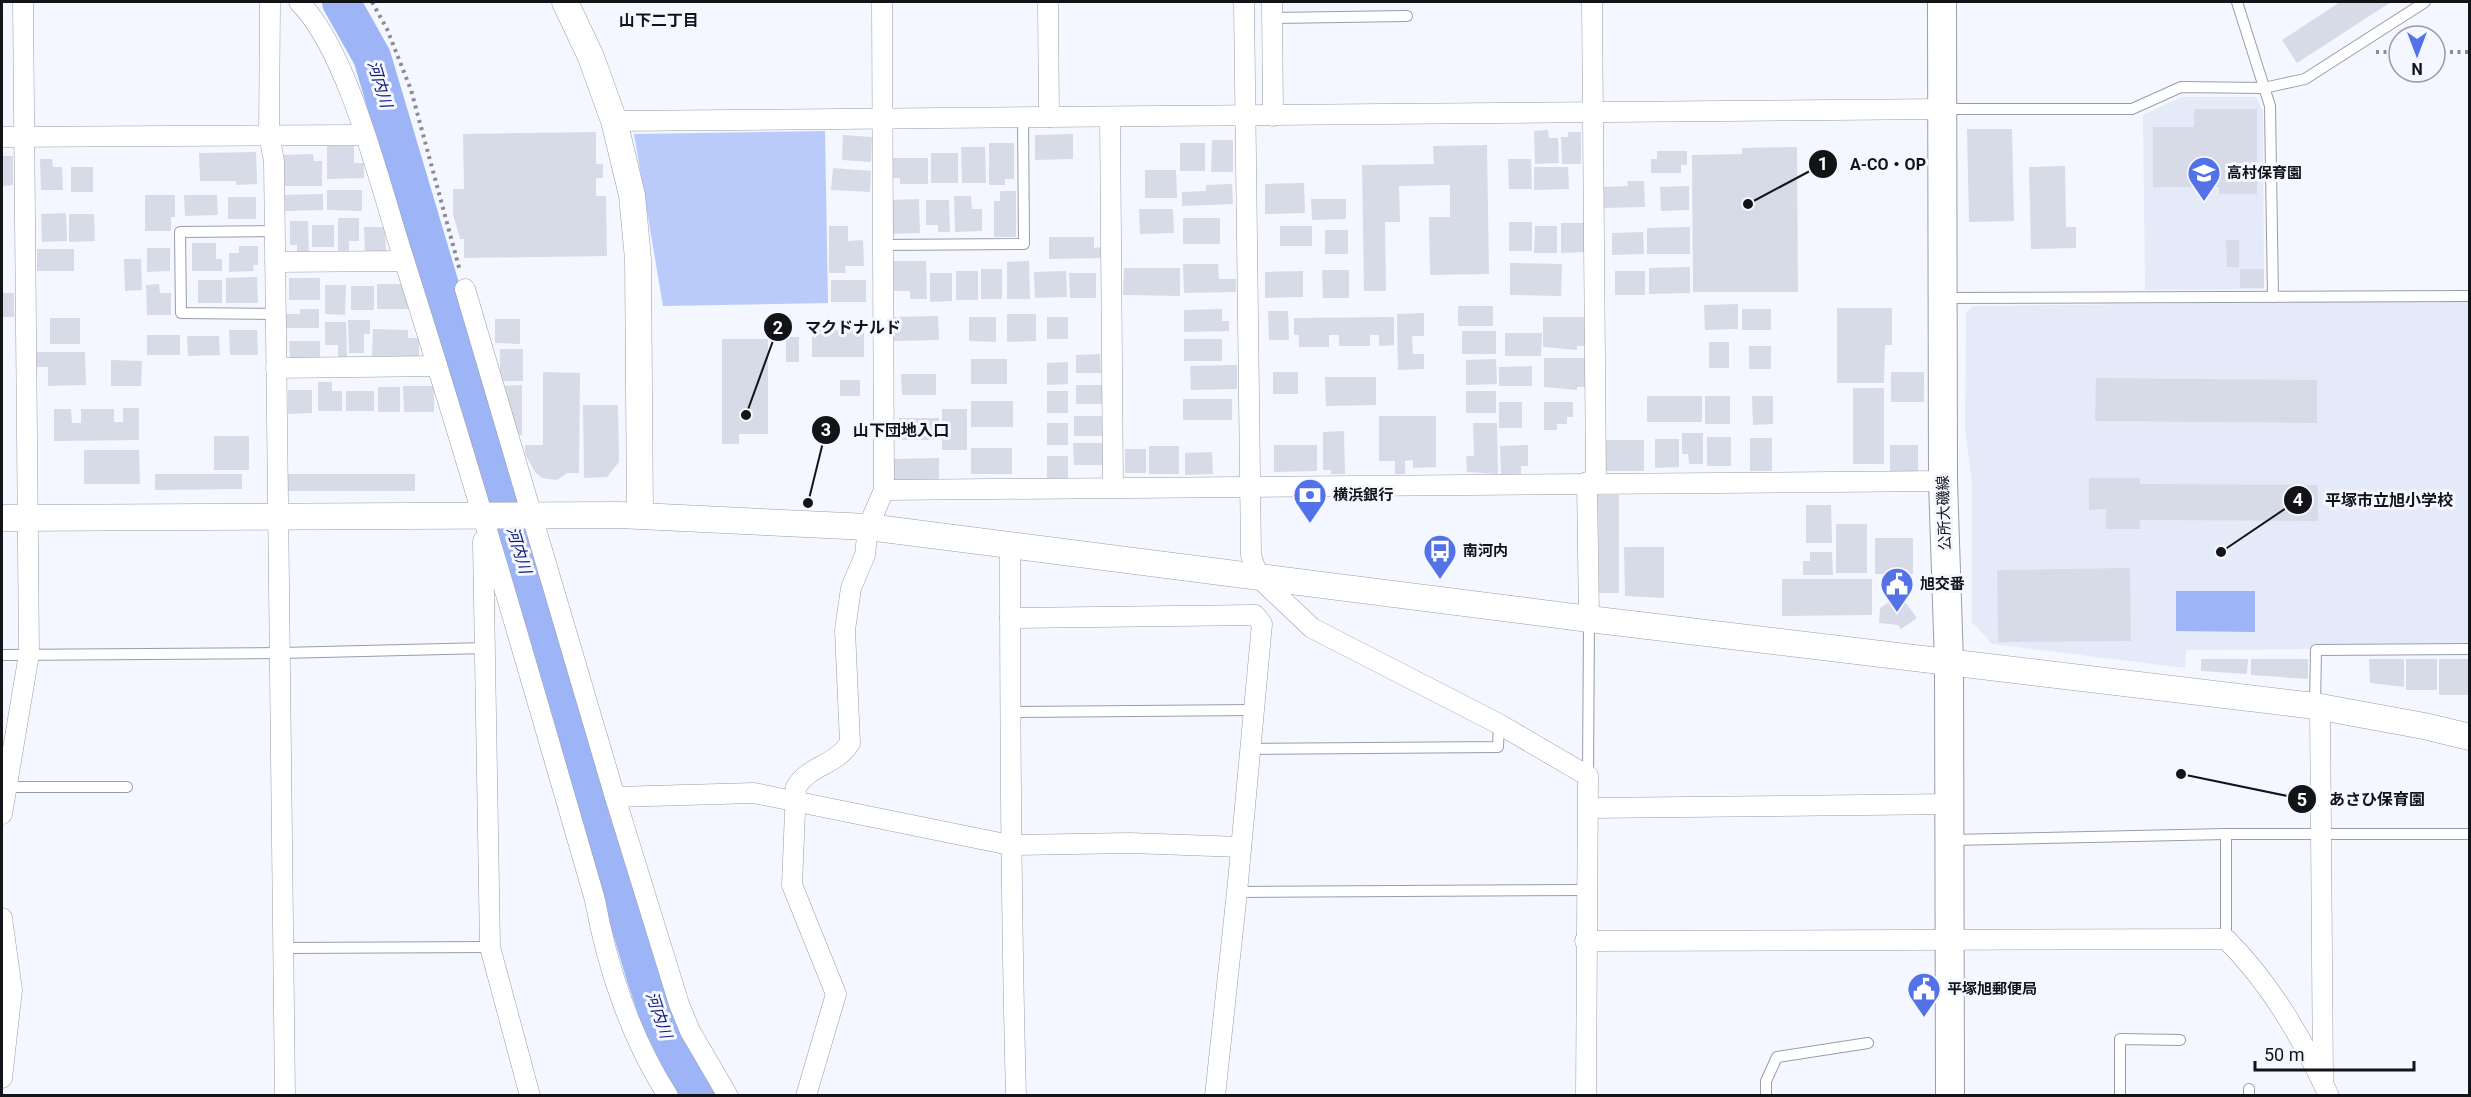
<svg xmlns="http://www.w3.org/2000/svg" width="2471" height="1097" font-family="Roboto,'Noto Sans JP',sans-serif">
<style>
.built{fill:#e4eaf8}
.green{fill:#bacbfb}
.water{fill:#9db5f6}
.lines{fill:none;stroke-linecap:round;stroke-linejoin:round}
.river{stroke:#9db5f6;stroke-width:38}
.building{fill:#d6dbe7}
.service-casing{stroke:#989da8;stroke-width:12}
.minor-casing{stroke:#989da8;stroke-width:21}
.tertiary-casing{stroke:#989da8;stroke-width:27}
.secondary-casing{stroke:#989da8;stroke-width:30}
.path{stroke:#8a8c92;stroke-width:4;stroke-dasharray:3 4.5;stroke-linecap:butt}
.service{stroke:#fff;stroke-width:10}
.minor{stroke:#fff;stroke-width:20}
.tertiary{stroke:#fff;stroke-width:26}
.secondary{stroke:#fff;stroke-width:28}
.labels{text-anchor:middle;dominant-baseline:central;stroke-width:6;stroke-linejoin:round;paint-order:stroke}
.poi-label{font-size:15px;font-weight:bold;fill:#131418;stroke:#f4f7ff;text-anchor:start}
.street-label{font-size:15px;fill:#131418;stroke:#f4f7ff}
.neighbourhood-label{font-size:16px;font-weight:bold;fill:#131418;stroke:#f4f7ff}
.water-label{font-size:16px;font-style:italic;fill:#111874;stroke:#f4f7ff}
.leader{fill:none;stroke:#131418;stroke-width:2}
.callout-dot{fill:#131418;stroke:#f4f7ff;stroke-width:2}
.mark-label{font-size:18px;text-anchor:middle;font-weight:bold;fill:#fff}
.callout-label{font-size:16px;text-anchor:middle;font-weight:bold;fill:#131418;stroke:#f4f7ff;stroke-width:6;stroke-linejoin:round;paint-order:stroke}
</style>
<rect width="100%" height="100%" fill="#f4f7ff"/>
<g class="built">
<path d="M2182,97H2256L2263,111L2264,289L2145,290L2143,115Z"/>
<path d="M2469,300V643L2313,644L2312,649L2186,650L2185,668L1992,644L1972,622V482L1965,428L1966,313L1973,306Z"/>
</g>
<path class="green" d="M825,131L828,303L663,306L634,134Z"/>
<path class="water" d="M2176,591H2255V632L2176,631Z"/>
<g class="lines">
<path class="river" d="M341,2L372,57L645,975L668,1044L701,1096"/>
</g>
<g class="building">
<path d="M2340,2H2391L2297,63L2282,40Z"/>
<path d="M2194,109H2257V194H2219V187H2153V127H2194Z"/>
<path d="M1967,129H2012L2014,221L1969,222Z"/>
<path d="M1548,130L1549,138H1558L1559,163L1535,164L1534,131Z"/>
<path d="M596,132V164H603V178H596V196H606L607,256L464,258V239H460L453,214V189H464L463,134Z"/>
<path d="M1568,132H1581V164H1562L1561,137H1568Z"/>
<path d="M1073,134V159L1035,160V135Z"/>
<path d="M843,135L872,137L871,162L842,160Z"/>
<path d="M1212,140H1233V172H1211Z"/>
<path d="M989,143H1014V179H1005V185H989Z"/>
<rect x="1180" y="143" width="25" height="28"/>
<path d="M1487,145L1489,274L1430,275L1429,217H1450V185L1399,186L1400,222H1385L1386,291H1364L1362,165L1434,164L1433,146Z"/>
<path d="M327,146H354V163H364V178L327,179Z"/>
<path d="M961,147H985L986,183H962Z"/>
<path d="M1797,147L1798,292H1693L1692,155L1742,154V148Z"/>
<path d="M1657,151H1687V165H1681V173H1651V159H1657Z"/>
<path d="M256,152L257,184L236,185V181H200L199,153Z"/>
<rect x="931" y="153" width="27" height="30"/>
<path d="M313,154L314,161H322V186H283L282,155Z"/>
<path d="M2,156H13V185L2,186Z"/>
<path d="M889,158H928V184H900V178H889Z"/>
<path d="M40,159H52L53,167H62L63,190H41Z"/>
<path d="M1508,159H1531L1532,189H1509Z"/>
<path d="M2065,166L2066,227H2076V248L2031,249L2029,167Z"/>
<rect x="71" y="167" width="22" height="25"/>
<path d="M1534,167H1568L1569,189L1534,190Z"/>
<path d="M833,168L871,171L870,192L831,190Z"/>
<path d="M1145,170H1176L1177,198H1145Z"/>
<path d="M1627,181H1644L1645,207L1603,208L1602,187L1628,186Z"/>
<path d="M1304,183L1305,213L1265,214V184Z"/>
<path d="M1232,184L1233,204L1182,206V192L1206,191V185Z"/>
<path d="M1689,186V210L1661,211L1660,187Z"/>
<path d="M327,190H362V211L327,210Z"/>
<path d="M1000,191H1016V237H994V201H1000Z"/>
<path d="M323,194V210L285,211L284,195Z"/>
<path d="M145,195H175V217H171V231H145Z"/>
<path d="M184,195H217L218,215L185,216Z"/>
<path d="M954,196H971L972,209H982V231L955,232Z"/>
<rect x="228" y="197" width="28" height="22"/>
<path d="M919,199L920,233L891,234V200Z"/>
<path d="M1311,199H1346V219L1312,220Z"/>
<path d="M926,200H949L950,232H938V225H926Z"/>
<path d="M1139,209H1173L1174,233L1140,234Z"/>
<path d="M66,213L67,241L42,242L41,214Z"/>
<path d="M69,214H94L95,241L69,242Z"/>
<path d="M338,218H359V241H349V254H338Z"/>
<rect x="1183" y="218" width="37" height="26"/>
<path d="M290,221H308L309,253H297V245H290Z"/>
<rect x="1509" y="222" width="23" height="29"/>
<path d="M1561,223H1584V252L1561,253Z"/>
<rect x="312" y="225" width="22" height="22"/>
<path d="M829,226H848V241L863,240L864,266H845L846,273H829Z"/>
<rect x="1280" y="226" width="32" height="20"/>
<path d="M1535,226H1557V253H1534Z"/>
<path d="M364,227H385L386,252L365,253Z"/>
<path d="M1690,227V254H1647V228Z"/>
<rect x="1325" y="230" width="23" height="24"/>
<path d="M1643,232L1644,254L1612,255V233Z"/>
<path d="M1049,237H1094V248L1103,247V258L1049,259Z"/>
<path d="M2226,240H2239V267H2227Z"/>
<path d="M192,243H216V259H222V271H192Z"/>
<path d="M239,246H258V265H253L254,271L229,272V253H239Z"/>
<path d="M147,248H170V271L147,272Z"/>
<rect x="37" y="249" width="37" height="22"/>
<path d="M124,259H141L142,290L125,291Z"/>
<path d="M893,261H926L927,299H910V291H894Z"/>
<path d="M1029,261L1030,299H1007V262Z"/>
<path d="M1510,263L1562,264L1561,296L1510,295Z"/>
<path d="M1183,264H1218L1219,279H1236V292L1184,293Z"/>
<path d="M1690,267V293L1649,294V268Z"/>
<path d="M1124,268H1180V296L1123,295Z"/>
<rect x="981" y="269" width="21" height="30"/>
<rect x="2240" y="269" width="24" height="19"/>
<path d="M1322,270H1349V298H1323Z"/>
<rect x="956" y="271" width="22" height="29"/>
<path d="M1066,271L1067,297L1035,298L1034,272Z"/>
<path d="M1303,271V297L1265,298V272Z"/>
<rect x="1615" y="271" width="30" height="24"/>
<path d="M930,273H952V301L930,302Z"/>
<path d="M1069,273H1096V298H1070Z"/>
<path d="M257,277L258,303H226V278Z"/>
<rect x="289" y="278" width="31" height="22"/>
<rect x="198" y="280" width="24" height="23"/>
<rect x="831" y="280" width="35" height="22"/>
<path d="M159,284L160,293H171V315H147L146,285Z"/>
<path d="M377,284H402L410,309H377Z"/>
<path d="M325,285H346L345,315L325,314Z"/>
<rect x="351" y="286" width="23" height="24"/>
<rect x="2" y="293" width="12" height="24"/>
<path d="M1738,304V329L1705,330L1704,305Z"/>
<rect x="1458" y="306" width="35" height="20"/>
<path d="M1837,308H1892V345H1885L1884,383H1837Z"/>
<path d="M300,309H319V328H286V314H300Z"/>
<path d="M1222,309V321H1229V331L1184,332V310Z"/>
<rect x="1742" y="309" width="29" height="21"/>
<path d="M1268,311H1288L1289,340H1269Z"/>
<path d="M1424,313V336H1412L1413,354H1424V369L1398,370L1397,314Z"/>
<path d="M1007,314H1036V341L1007,342Z"/>
<path d="M938,316L939,340L893,341L892,317Z"/>
<path d="M969,317H996V342L969,341Z"/>
<rect x="1047" y="317" width="21" height="22"/>
<path d="M1394,317V345L1379,346V335H1370V346H1339V335H1329V347H1299V335H1294V318Z"/>
<path d="M1543,317H1585V346H1577V350L1543,347Z"/>
<rect x="50" y="318" width="30" height="26"/>
<path d="M495,319H520V344L495,343Z"/>
<path d="M348,320H370V334H364V353H349Z"/>
<path d="M325,322H346L347,357H338V345H325Z"/>
<path d="M373,329L408,330V338H419V356H372Z"/>
<path d="M229,330H257L258,355H230Z"/>
<rect x="812" y="330" width="52" height="27"/>
<rect x="1462" y="331" width="34" height="23"/>
<path d="M1505,333H1542L1541,356H1505Z"/>
<rect x="147" y="335" width="33" height="20"/>
<path d="M187,336H219L220,355L188,356Z"/>
<rect x="786" y="337" width="13" height="25"/>
<path d="M722,339H768V434H739V444H722Z"/>
<rect x="1184" y="339" width="38" height="22"/>
<path d="M289,341H320V358H290Z"/>
<rect x="1709" y="342" width="20" height="26"/>
<rect x="1749" y="346" width="22" height="23"/>
<rect x="500" y="349" width="23" height="32"/>
<path d="M33,352H85L86,385L48,386V367H33Z"/>
<path d="M1100,354L1101,373H1076V355Z"/>
<path d="M1544,358H1586V387H1577V390L1544,387Z"/>
<rect x="971" y="359" width="36" height="25"/>
<path d="M1496,359L1497,384L1466,385V360Z"/>
<path d="M111,360L142,361L141,386H111Z"/>
<path d="M1068,362V384L1047,385V363Z"/>
<path d="M1237,365V389L1191,390L1190,366Z"/>
<path d="M1532,366V386H1499V367Z"/>
<path d="M543,372L580,373L579,473H567L557,480L542,478L535,472L525,454V445H543Z"/>
<rect x="1273" y="372" width="25" height="22"/>
<rect x="1891" y="372" width="33" height="30"/>
<path d="M901,374H936V395H902Z"/>
<path d="M1325,377H1376V405L1326,406Z"/>
<path d="M2096,378L2317,380V423L2095,421Z"/>
<rect x="840" y="380" width="20" height="16"/>
<path d="M318,382H332V391H342V411H318Z"/>
<path d="M522,385V435H517L503,386Z"/>
<rect x="1076" y="385" width="28" height="19"/>
<path d="M403,386H434V412H404Z"/>
<rect x="378" y="387" width="22" height="25"/>
<rect x="1853" y="388" width="31" height="76"/>
<path d="M288,390H312V413L288,414Z"/>
<rect x="346" y="391" width="28" height="20"/>
<rect x="1047" y="391" width="21" height="22"/>
<rect x="1466" y="391" width="30" height="22"/>
<rect x="1647" y="396" width="55" height="26"/>
<rect x="1705" y="396" width="25" height="28"/>
<path d="M1752,396H1773V424L1753,425Z"/>
<rect x="1183" y="399" width="49" height="21"/>
<rect x="971" y="401" width="42" height="26"/>
<rect x="1499" y="402" width="23" height="26"/>
<path d="M1544,402H1573V417H1567V424H1557V430H1544Z"/>
<path d="M583,405H618L619,462L607,477L584,478Z"/>
<path d="M123,408H139V440L54,441V409H71L72,423H81V409H114V422H123Z"/>
<rect x="942" y="409" width="25" height="41"/>
<rect x="1074" y="416" width="28" height="20"/>
<path d="M1379,416H1436V467L1413,468V460L1405,461V474H1395V461H1379Z"/>
<rect x="899" y="418" width="40" height="22"/>
<rect x="1047" y="423" width="21" height="22"/>
<path d="M1473,423H1497L1498,474L1467,472L1466,456H1474Z"/>
<path d="M1344,431L1345,474H1331V470H1323V432Z"/>
<path d="M1682,433H1703V464H1689L1688,454H1682Z"/>
<rect x="214" y="436" width="35" height="34"/>
<rect x="1707" y="437" width="24" height="29"/>
<rect x="1750" y="438" width="22" height="33"/>
<path d="M1655,439H1679V467L1655,468Z"/>
<rect x="1606" y="440" width="38" height="31"/>
<path d="M1073,443H1102L1103,465H1074Z"/>
<path d="M1274,445H1317V471L1274,472Z"/>
<path d="M1528,445V466H1521V474H1501L1500,446Z"/>
<rect x="1890" y="445" width="28" height="26"/>
<rect x="1149" y="446" width="30" height="28"/>
<rect x="971" y="448" width="41" height="26"/>
<rect x="1125" y="449" width="21" height="24"/>
<path d="M84,450H139L140,484H84Z"/>
<path d="M1212,452L1213,474L1185,475V453Z"/>
<path d="M1047,456H1068V478L1047,479Z"/>
<path d="M939,458V480L891,481V459Z"/>
<path d="M155,474H242V489L155,490Z"/>
<rect x="288" y="474" width="127" height="17"/>
<path d="M2089,478H2140V484L2318,485V521L2140,520V529H2106V509L2089,510Z"/>
<path d="M1598,495H1619V593H1599Z"/>
<path d="M1806,505H1831L1832,543H1806Z"/>
<rect x="1836" y="524" width="31" height="49"/>
<rect x="1875" y="538" width="38" height="36"/>
<path d="M1624,547H1664V598L1625,596Z"/>
<path d="M1810,552H1832L1833,575H1803V561H1810Z"/>
<path d="M2130,568L2131,641L1998,642L1997,570Z"/>
<path d="M1782,579H1872V615L1782,616Z"/>
<path d="M1900,595L1917,618L1901,629L1898,625L1879,623L1880,608Z"/>
<path d="M2201,659H2248L2247,674L2201,671Z"/>
<path d="M2251,659H2308V679L2251,675Z"/>
<path d="M2369,659H2404V687L2370,683Z"/>
<rect x="2406" y="659" width="31" height="31"/>
<rect x="2439" y="659" width="31" height="36"/>
</g>
<g class="lines">
<defs>
<g id="service">
<path d="M2237,2L2270,106L2273,297"/>
<path d="M1273,18L1407,16"/>
<path d="M1945,109H2132L2181,87L2264,88L2305,79L2425,2"/>
<path d="M275,231L180,232L181,313L275,314"/>
<path d="M882,245L1024,244L1023,117"/>
<path d="M1944,298L2470,296"/>
<path d="M2,655L281,653L486,648"/>
<path d="M2315,706L2316,650L2470,649"/>
<path d="M1012,712L1254,710"/>
<path d="M1250,749L1498,747L1499,724"/>
<path d="M1588,776L1589,619"/>
<path d="M5,787H127"/>
<path d="M1951,840L2226,834H2470"/>
<path d="M1237,892L1589,890"/>
<path d="M2226,939V834"/>
<path d="M283,948L490,947"/>
<path d="M2249,1089V1096"/>
<path d="M1766,1096V1081L1777,1057L1868,1043"/>
<path d="M2120,1096V1039L2180,1040"/>
</g>
<g id="minor">
<path d="M270,2L269,135L274,161L285,1096"/>
<path d="M299,2C347,50 379,180 400,247C469,464 532,682 595,900C607,967 631,1038 668,1096"/>
<path d="M1244,2L1251,555L1258,577L1312,628L1499,724L1588,776L1586,1096"/>
<path d="M1272,2L1273,116"/>
<path d="M1592,2L1596,482"/>
<path d="M1048,6L1049,117"/>
<path d="M1110,117L1113,487"/>
<path d="M614,121L1941,109"/>
<path d="M2,137L364,135"/>
<path d="M275,262L404,261"/>
<path d="M465,289L615,797L754,793L1010,845L1130,843L1241,847"/>
<path d="M276,368L437,366"/>
<path d="M1587,482L1589,619"/>
<path d="M884,490L1943,481"/>
<path d="M483,541L490,947L530,1096"/>
<path d="M1010,543C1010,728 1011,911 1016,1096"/>
<path d="M1010,618L1255,615L1262,624L1237,892L1215,1096"/>
<path d="M2320,707L2323,1081"/>
<path d="M615,797L679,1004L690,1031L728,1096"/>
<path d="M1590,808L1950,804"/>
<path d="M2,814L29,654L23,2"/>
<path d="M2,918L12,990L2,1078"/>
<path d="M1585,941L2226,939C2271,984 2302,1038 2329,1096"/>
<path d="M806,1096L836,994L792,885L796,787C811,764 835,766 850,743L845,630L851,588L865,555L868,527L884,490L882,2"/>
</g>
<g id="tertiary">
<path d="M565,2L591,57L614,121L632,195L638,259L640,515"/>
<path d="M2,518L619,515L868,527L1589,619L2315,706L2424,726L2470,737"/>
</g>
<path id="secondary" d="M1942,2L1943,481L1949,663L1950,1096"/>
</defs>
<use href="#service" class="service-casing"/>
<use href="#minor" class="minor-casing"/>
<use href="#tertiary" class="tertiary-casing"/>
<use href="#secondary" class="secondary-casing"/>
<g class="path">
<path d="M372,2L387,29L411,90L460,271"/>
<path d="M2376,52H2399"/>
<path d="M2435,52H2470"/>
</g>
<use href="#service" class="service"/>
<use href="#minor" class="minor"/>
<use href="#tertiary" class="tertiary"/>
<use href="#secondary" class="secondary"/>
</g>
<defs>
<symbol id="school-pin" viewBox="-11 -11 22 30"><path d="M0 17L-7.5 6A9.5 9.5 0 1 1 7.5 6Z" fill="#5372e7" stroke="#f4f7ff"/><path d="M0-5L7-2L0 1L-7-2ZM-4 1L0 2.5L4 1V4Q0 6-4 4Z" fill="#fff"/></symbol>
<symbol id="bank-pin" viewBox="-11 -11 22 30"><path d="M0 17L-7.5 6A9.5 9.5 0 1 1 7.5 6Z" fill="#5372e7" stroke="#f4f7ff"/><path d="M-6-4H6V4H-6ZM0-2.3a2.3 2.3 0 1 0 0 4.6a2.3 2.3 0 1 0 0-4.6Z" fill="#fff"/></symbol>
<symbol id="bus-pin" viewBox="-11 -11 22 30"><path d="M0 17L-7.5 6A9.5 9.5 0 1 1 7.5 6Z" fill="#5372e7" stroke="#f4f7ff"/><path d="M-5-6H5V4H4V6H2V4H-2V6H-4V4H-5ZM-3.5-4V0h7V-4ZM-3.5 1.2v1.5H-2V1.2ZM2 1.2v1.5H3.5V1.2Z" fill="#fff"/></symbol>
<symbol id="civic-pin" viewBox="-11 -11 22 30"><path d="M0 17L-7.5 6A9.5 9.5 0 1 1 7.5 6Z" fill="#5372e7" stroke="#f4f7ff"/><path d="M-.6-6.5H3V-4.5H.6V-3L4-1V1h2V6H-6V1h2V-1L-.6-3ZM-1.2 2.5V6h2.4V2.5Z" fill="#fff"/></symbol>
</defs>
<g fill-rule="evenodd">
<use href="#school-pin" x="2185" y="154" width="38" height="52"/>
<use href="#bank-pin" x="1291" y="476" width="38" height="52"/>
<use href="#bus-pin" x="1421" y="532" width="38" height="52"/>
<use href="#civic-pin" x="1878" y="565" width="38" height="52"/>
<use href="#civic-pin" x="1905" y="970" width="38" height="52"/>
</g>
<g class="labels">
<g class="poi-label">
<text x="2227" y="173">高村保育園</text>
<text x="1333" y="495">横浜銀行</text>
<text x="1463" y="551">南河内</text>
<text x="1920" y="584">旭交番</text>
<text x="1947" y="989">平塚旭郵便局</text>
</g>
<g class="street-label">
<text transform="translate(1944 513) rotate(-92)">公所大磯線</text>
</g>
<g class="neighbourhood-label">
<text x="659" y="20">山下二丁目</text>
</g>
<g class="water-label">
<text transform="translate(380 84) rotate(73)">河内川</text>
<text transform="translate(519 550) rotate(73)">河内川</text>
<text transform="translate(659 1015) rotate(71)">河内川</text>
</g>
</g>
<path class="leader" d="M1748 204L1823 164M746 415L778 327M808 503L826 430M2221 552L2298 500M2181 774L2302 799"/>
<g class="callout-dot">
<circle cx="1748" cy="204" r="6"/>
<circle cx="746" cy="415" r="6"/>
<circle cx="808" cy="503" r="6"/>
<circle cx="2221" cy="552" r="6"/>
<circle cx="2181" cy="774" r="6"/>
<circle cx="1823" cy="164" r="15"/>
<circle cx="778" cy="327" r="15"/>
<circle cx="826" cy="430" r="15"/>
<circle cx="2298" cy="500" r="15"/>
<circle cx="2302" cy="799" r="15"/>
</g>
<g class="mark-label">
<text x="1823" y="170">1</text>
<text x="778" y="334">2</text>
<text x="826" y="436">3</text>
<text x="2298" y="506">4</text>
<text x="2302" y="806">5</text>
</g>
<g class="callout-label">
<text x="1888" y="170">A-CO・OP</text>
<text x="853" y="333">マクドナルド</text>
<text x="901" y="436">山下団地入口</text>
<text x="2389" y="506">平塚市立旭小学校</text>
<text x="2377" y="805">あさひ保育園</text>
</g>
<rect width="2471" height="1097" fill="none" stroke="#131418" stroke-width="6"/>
<g transform="translate(2417 54) rotate(180)"><circle r="28" fill="#f4f7ff" stroke="#9a9ca3" stroke-width="1.5"/>
<path d="M0-4.5L10 22L0 15L-10 22Z" fill="#5372e7"/>
<text y="-9" font-size="16" font-weight="bold" text-anchor="middle" fill="#131418">N</text>
</g>
<path d="M2255 1061v9h159v-9" fill="none" stroke="#131418" stroke-width="3"/>
<text x="2264" y="1061" font-size="18" fill="#131418" stroke="#f4f7ff" stroke-width="4.5" paint-order="stroke">50 m</text>
</svg>
